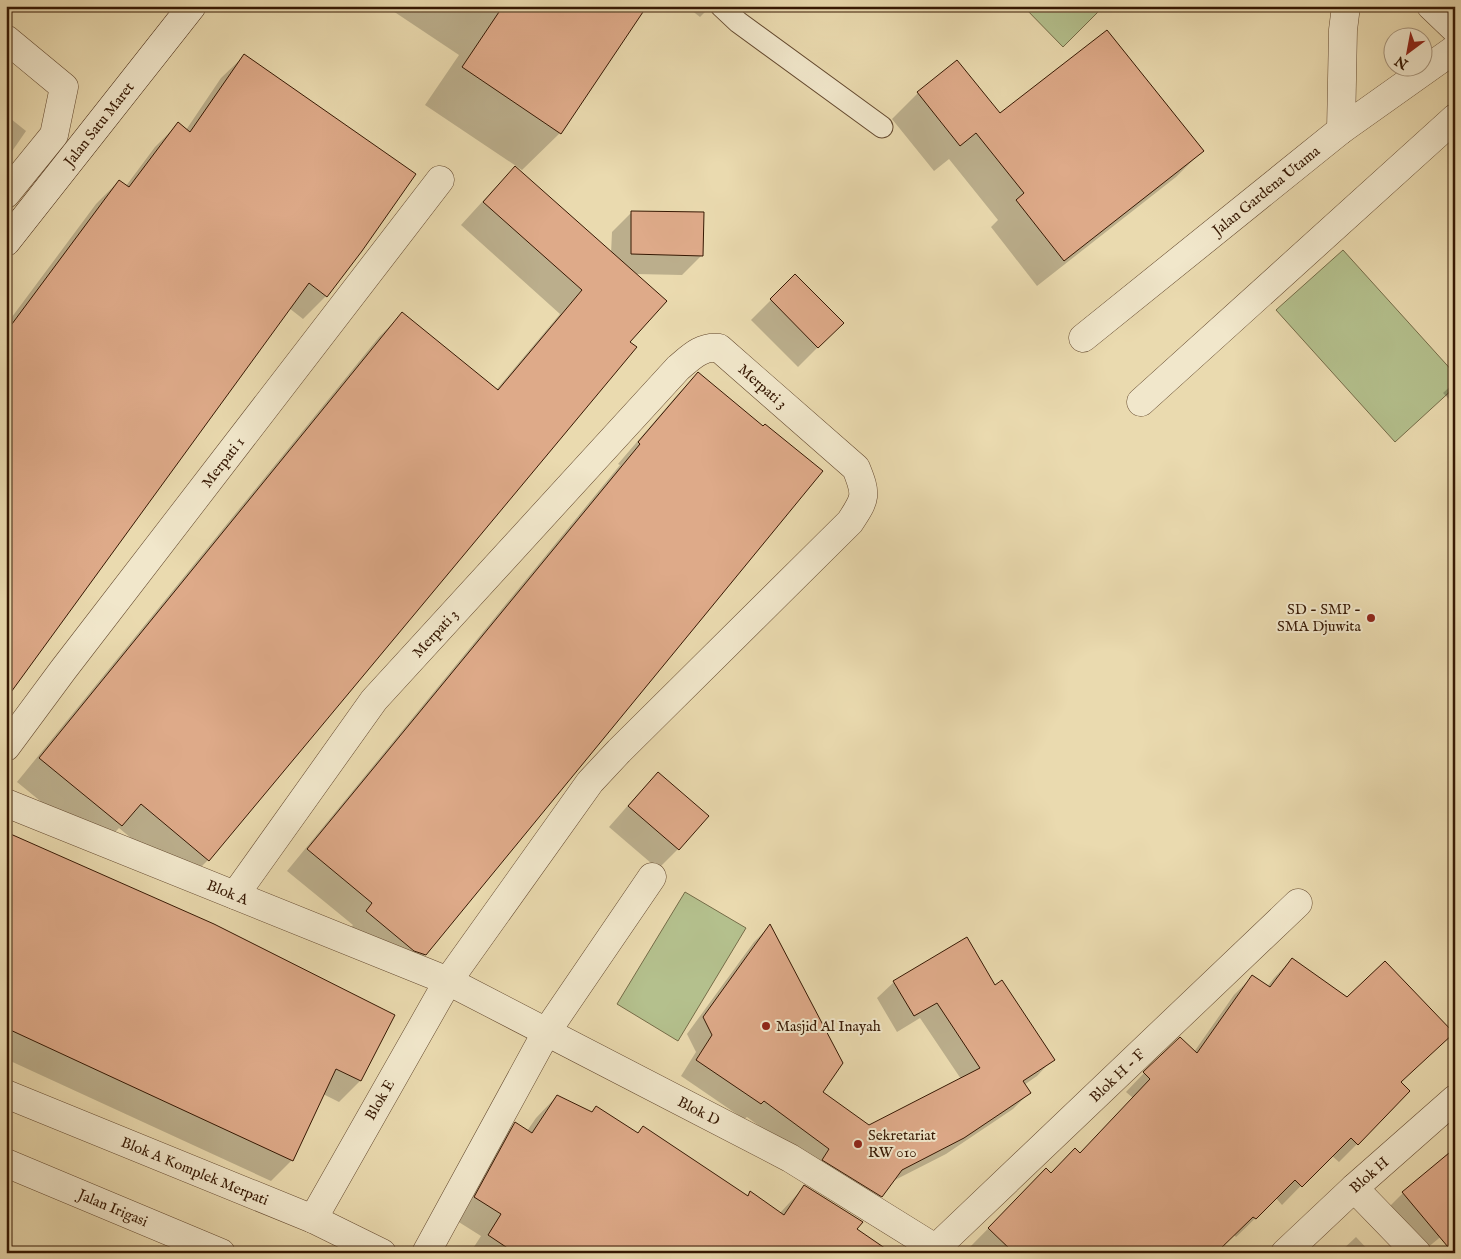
<svg xmlns="http://www.w3.org/2000/svg" width="1461" height="1259" font-family="'IM FELL English',serif">
<style>
.green{fill:#b4c08d;stroke:#756c48}
.shadow{fill:#0003}
.building{fill:#deaa89;stroke:#361803}
.lines{fill:none;stroke-linecap:round;stroke-linejoin:round}
.lane-casing{stroke:#63482e;stroke-width:23}
.street-casing{stroke:#63482e;stroke-width:29}
.secondary-casing{stroke:#361803;stroke-width:29}
.lane{stroke:#f1e7cb;stroke-width:21}
.street{stroke:#f1e7cb;stroke-width:28}
.secondary{stroke:#f1e7cb;stroke-width:28}
.poi-dot{fill:#8f2418;stroke:#f1e7cb;stroke-width:2}
.labels{text-anchor:middle;dominant-baseline:central;stroke-width:4;stroke-linejoin:round;paint-order:stroke}
.street-label{font-size:15px;fill:#361803;stroke:#f1e7cb}
.poi-label{font-size:15px;fill:#361803;stroke:#f1e7cb;text-anchor:start}
</style>
<rect width="100%" height="100%" fill="#eadaaf"/>
<filter id="stains"><feTurbulence type="fractalNoise" baseFrequency=".004" numOctaves="4"/><feColorMatrix values="0 0 0 0 .2 0 0 0 0 .09 0 0 0 0 .02 0 0 0 .5 -.17"/></filter>
<radialGradient id="worn" r=".72"><stop offset=".6" stop-color="#630" stop-opacity="0"/><stop offset="1" stop-color="#630" stop-opacity=".3"/></radialGradient>
<g class="green">
<path d="M1023,6H1104L1063,47Z"/>
<path d="M1343,250L1455,374V387L1395,442L1276,310Z"/>
<path d="M685,892L746,928L678,1041L617,1004Z"/>
</g>
<g class="shadow">
<path d="M392,6H646L560,133L522,170L425,105L459,55L390,9Z"/>
<path d="M686,6H711L700,17Z"/>
<path d="M245,55L326,296L303,319L289,308L6,697V325L96,204L119,181L126,186L155,147L178,124L186,130L221,78Z"/>
<path d="M918,93L1000,114L1202,151L1176,177L1037,286L991,227L998,220L949,159L934,171L892,119Z"/>
<path d="M6,115L26,131L6,160Z"/>
<path d="M515,168L611,254L612,232L632,212L702,255L682,275L635,274L628,342L208,860L185,883L119,828L99,849L17,782L379,337L402,314L496,390L560,314L461,225L492,191Z"/>
<path d="M795,276L842,323L798,367L751,320Z"/>
<path d="M699,373L425,955L404,976L346,933L353,925L287,871L620,465L618,464L678,394Z"/>
<path d="M1455,382V405L1443,393Z"/>
<path d="M658,774L707,816L678,849L658,869L609,827L638,794Z"/>
<path d="M6,834L393,1015L360,1081L339,1102L323,1094L292,1160L271,1181L6,1059Z"/>
<path d="M770,926L822,1092L868,1127L961,1079L920,1018L897,1032L877,998L894,982L994,987L1053,1059L1037,1076L1024,1085L1029,1093L1013,1109L946,1154L891,1182L881,1196L864,1212L814,1166L747,1117L744,1119L681,1076L696,1052L687,1034L754,942Z"/>
<path d="M1292,959L1400,1083L1357,1144L1339,1162L1331,1155L1282,1205L1276,1198L1236,1237L1234,1235L1215,1253H976L970,1247L1027,1189L1080,1154L1133,1098L1126,1092L1144,1073L1194,1052L1234,995L1252,977L1267,987L1274,978Z"/>
<path d="M557,1096L591,1113L597,1107L637,1134L643,1128L747,1197L751,1193L780,1213L804,1187L856,1230L875,1253H470L481,1236L454,1219L494,1145L515,1124L527,1131L536,1118Z"/>
<path d="M1403,1193L1455,1225L1421,1253L1383,1213Z"/>
<path d="M1356,1237L1371,1253H1339Z"/>
</g>
<g class="building">
<path d="M503,6H647L561,134L462,67Z"/>
<path d="M1107,30L1204,151L1064,261L1016,200L1024,193L976,133L960,146L917,92L957,60L1000,113Z"/>
<path d="M244,54L416,174L362,251L327,297L309,283L6,699V332L119,180L129,187L178,122L190,132Z"/>
<path d="M515,166L667,301L630,342L637,347L209,861L141,804L122,826L39,758L402,312L498,390L582,290L483,202Z"/>
<path d="M631,211L704,212L703,256L631,254Z"/>
<path d="M795,274L844,323L818,348L770,299Z"/>
<path d="M698,372L763,426L765,424L823,471L426,955L414,951L366,911L372,903L307,849L640,444L638,442Z"/>
<path d="M658,772L709,816L679,850L628,806Z"/>
<path d="M6,832L214,924L395,1015L361,1081L336,1069L293,1161L6,1028Z"/>
<path d="M770,924L843,1063L823,1092L869,1125L980,1068L937,1003L914,1016L893,981L967,937L995,985L1002,980L1055,1060L1023,1081L1031,1093L964,1138L902,1170L882,1197L822,1160L829,1149L764,1101L761,1104L696,1060L712,1035L703,1017Z"/>
<path d="M1292,958L1347,997L1385,961L1454,1033L1401,1082L1410,1091L1358,1145L1351,1138L1302,1187L1295,1180L1256,1219L1253,1217L1216,1253H1014L988,1228L1046,1168L1051,1173L1075,1148L1080,1153L1150,1079L1143,1072L1180,1037L1197,1053L1252,975L1270,987Z"/>
<path d="M557,1095L592,1112L596,1106L638,1133L643,1126L748,1196L750,1191L784,1215L804,1185L863,1222L857,1229L892,1253H515L488,1235L501,1214L474,1197L515,1122L532,1133Z"/>
<path d="M1455,1148V1253H1453L1402,1192Z"/>
</g>
<g class="lines">
<defs>
<path id="lane" d="M721,6L738,22L882,127"/>
<g id="street">
<path d="M1431,6L1455,29"/>
<path d="M6,39L64,87L54,135L6,194"/>
<path d="M1341,130L1343,30L1346,6"/>
<path id="s1" d="M1083,338L1341,130L1455,49"/>
<path d="M1141,402L1455,118"/>
<path id="s2" d="M6,747L63,670L440,180"/>
<path id="s3" d="M6,803L448,981L790,1158L943,1253"/>
<path id="s4" d="M235,895L374,700L678,368C691,357 701,346 719,348L856,468C867,495 866,498 850,522L619,751L590,782L448,981L313,1219"/>
<path id="s5" d="M6,1094L313,1219L382,1253"/>
<path id="s6" d="M6,1163L221,1253"/>
<path d="M1354,1188L1417,1253"/>
<path id="s7" d="M936,1248L1298,903"/>
<path d="M426,1253L547,1031L652,877"/>
<path id="s8" d="M1285,1253L1354,1188L1455,1099"/>
</g>
<g id="secondary">
<path id="s9" d="M6,242L192,6"/>
</g>
</defs>
<use href="#lane" class="lane-casing"/>
<use href="#street" class="street-casing"/>
<use href="#secondary" class="secondary-casing"/>
<use href="#lane" class="lane"/>
<use href="#street" class="street"/>
<use href="#secondary" class="secondary"/>
</g>
<g class="poi-dot">
<circle cx="1371" cy="618" r="5"/>
<circle cx="766" cy="1026" r="5"/>
<circle cx="858" cy="1144" r="5"/>
</g>
<g class="labels">
<g class="street-label">
<text stroke="none"><textPath href="#s9" startOffset="150">Jalan Satu Maret</textPath></text>
<text stroke="none"><textPath href="#s1" startOffset="235">Jalan Gardena Utama</textPath></text>
<text stroke="none"><textPath href="#s4" startOffset="795">Merpati 3</textPath></text>
<text stroke="none"><textPath href="#s2" startOffset="358">Merpati 1</textPath></text>
<text stroke="none"><textPath href="#s4" startOffset="330">Merpati 3</textPath></text>
<text stroke="none"><textPath href="#s3" startOffset="239">Blok A</textPath></text>
<text stroke="none"><textPath href="#s7" startOffset="250">Blok H - F</textPath></text>
<text transform="translate(380 1100) rotate(-60)">Blok E</text>
<text stroke="none"><textPath href="#s3" startOffset="759">Blok D</textPath></text>
<text stroke="none"><textPath href="#s5" startOffset="204">Blok A Komplek Merpati</textPath></text>
<text stroke="none"><textPath href="#s8" startOffset="115">Blok H</textPath></text>
<text stroke="none"><textPath href="#s6" startOffset="116">Jalan Irigasi</textPath></text>
</g>
<g class="poi-label">
<text x="1361" y="609" text-anchor="end">SD - SMP -<tspan x="1361" dy="17">SMA Djuwita</tspan></text>
<text x="776" y="1026">Masjid Al Inayah</text>
<text x="868" y="1135">Sekretariat<tspan x="868" dy="17">RW 010</tspan></text>
</g>
</g>
<rect width="1461" height="1259" fill="none" stroke="#eadaaf" stroke-width="25"/>
<rect x="8" y="8" width="1446" height="1244" fill="none" stroke="#361803" stroke-width="2.5"/>
<rect x="12" y="12" width="1436" height="1234" fill="none" stroke="#361803"/>
<g transform="translate(1408 52) rotate(212)"><circle r="24" fill="#f1e7cb" stroke="#a6947b"/>
<path d="M0-4L9 19L0 12L-9 19Z" fill="#8f2418"/>
<text y="-8" font-size="14" font-weight="bold" text-anchor="middle" fill="#361803">N</text>
</g>
<rect width="100%" height="100%" filter="url(#stains)"/>
<rect width="100%" height="100%" fill="url(#worn)"/>
</svg>
